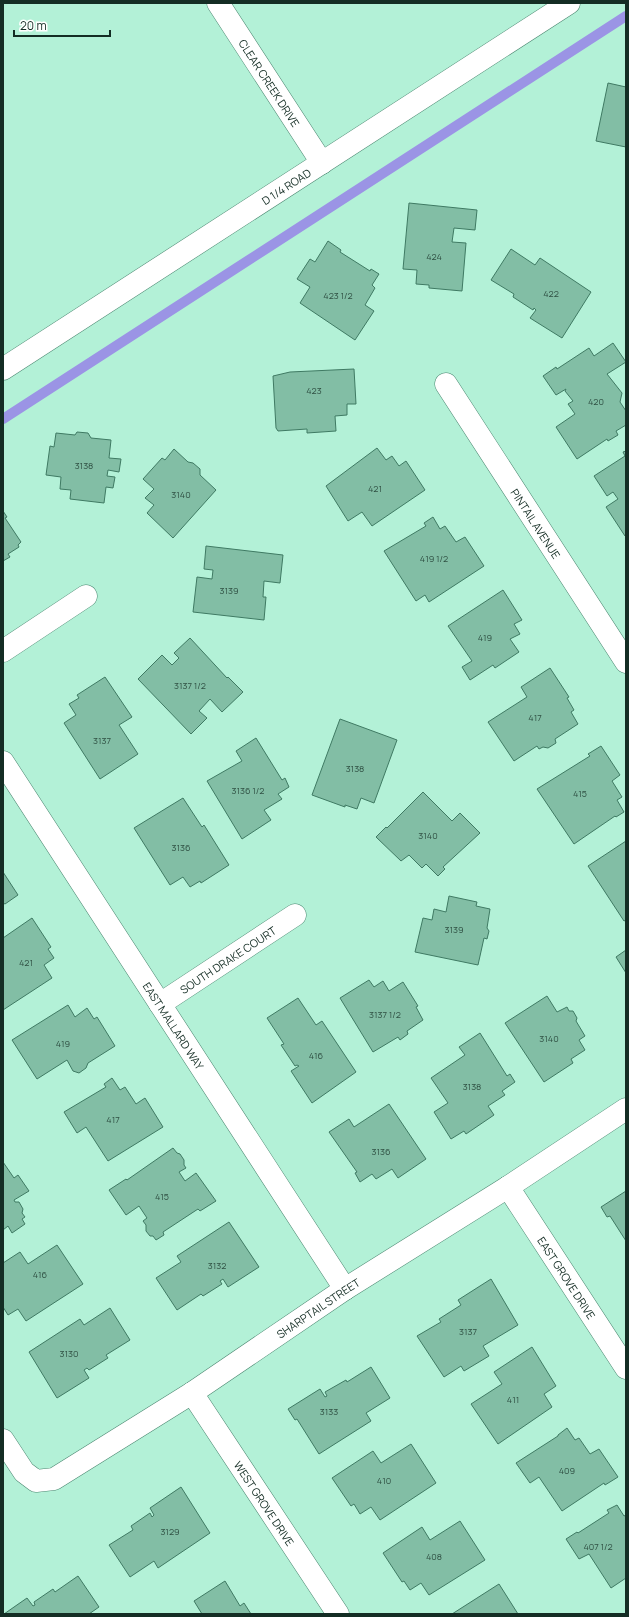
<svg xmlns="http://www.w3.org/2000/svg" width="629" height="1617" font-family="Manrope,sans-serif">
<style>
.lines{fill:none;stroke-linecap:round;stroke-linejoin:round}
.stream{stroke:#9b94e5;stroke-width:10}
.building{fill:#82bea5;stroke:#3f7a63}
.minor-casing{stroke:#4c8771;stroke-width:23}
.minor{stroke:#fff;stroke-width:22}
.labels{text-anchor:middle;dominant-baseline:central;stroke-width:3.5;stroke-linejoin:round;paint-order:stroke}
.number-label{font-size:9px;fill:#305144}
.street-label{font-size:11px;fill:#142d24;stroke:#fff}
</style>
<rect width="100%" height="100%" fill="#b3f1d7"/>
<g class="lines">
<path class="stream" d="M3,419L626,16"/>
</g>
<g class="building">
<path d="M608,83L626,87V147L596,141Z"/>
<path d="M409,203L477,210L475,230L454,228L452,242L466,243L462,291L429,288V285L416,284L417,270L403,269Z"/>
<path d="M328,241L341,250L340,252L370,271L371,269L379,274L372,285L375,288L365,305L374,311L355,340L300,303L310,287L297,279L310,259L315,262Z"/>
<path d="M511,249L535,265L540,258L591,292L562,338L530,318L536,310L534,308L533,310L513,297L514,294L491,280Z"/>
<path d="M613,343L626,362L607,374L622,393L620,402L626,411V425L616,431L618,435L608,441L607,439L577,459L556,427L575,414L568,404L573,401L565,391L566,389L556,395L543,376L556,367L557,369L589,348L594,356Z"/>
<path d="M354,369L356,404H347V415L335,416L336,431L307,433V429L278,431L276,428L273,376L290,372Z"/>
<path d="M77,432L88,433L91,438L111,440L109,458L121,459L119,472L108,470L107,476L115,477L113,488L106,487L104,503L70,499L71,490L60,489L61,477L46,475L50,446L54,447L56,433L75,435Z"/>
<path d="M377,448L386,460L392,456L399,466L406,461L425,490L372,526L362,512L348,521L326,486Z"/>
<path d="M174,449L188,462L193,463L200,469V475L216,490L173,538L147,513L154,505L145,498L154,489L143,479L162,458L165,460Z"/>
<path d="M626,451V535L625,536L606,507L618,499L613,492L607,496L594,476L625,456L623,452Z"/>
<path d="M3,511L7,517L5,518L21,542L18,545L19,547L8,554L10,557L3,561Z"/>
<path d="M433,517L440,529L445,526L456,542L465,537L484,566L429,602L425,595L416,601L384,551L426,526L424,523Z"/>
<path d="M206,546L283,555L280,583L264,581L263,597H266L264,620L193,612L197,577L212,579L213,570L204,569Z"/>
<path d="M503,590L522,620L514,624L520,634L510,639L519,652L495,668L493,665L470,680L462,667L472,661L448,626Z"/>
<path d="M190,638L227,678L228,677L243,692L222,712L210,699L199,711L207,718L191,734L138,679L162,655L172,665L179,658L174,653Z"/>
<path d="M550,668L569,697L567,698L574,710L571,712L578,724L555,739L556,743L548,748L543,747L539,749L537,746L514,761L488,722L527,697L521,687Z"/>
<path d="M105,677L132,717L119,725L138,754L100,779L64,723L76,715L69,704L79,698L77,695Z"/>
<path d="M340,719L397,740L374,803L361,798L357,809L345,805V807L312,795Z"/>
<path d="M256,738L282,780L285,778L289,787L278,794L282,799L264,810L271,820L242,839L207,781L242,761L236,751Z"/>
<path d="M601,746L620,775L612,781L622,797L617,800L624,812L616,817L615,816L574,844L537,789L590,756L588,754Z"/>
<path d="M423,792L452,821L460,813L480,833L443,867L445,869L438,876L426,864L422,868L409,855L401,861L376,837L386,827L387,828Z"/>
<path d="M183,798L202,827L204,825L229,865L201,883L200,881L190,887L183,877L170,885L134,828Z"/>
<path d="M626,841V920L624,921L588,866Z"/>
<path d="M3,872L18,895L5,904L3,903Z"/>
<path d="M449,896L477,902L476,906L490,909L487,928L489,931L487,939L484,938L478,965L415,952L423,918L432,920L434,909L446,912Z"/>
<path d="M32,918L51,947L48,949L54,958L44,965L52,978L3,1010V938Z"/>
<path d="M626,950V973L616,957Z"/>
<path d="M369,980L374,987L383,981L389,991L403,982L418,1006L416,1007L423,1020L407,1031L408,1034L400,1040L398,1037L373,1052L340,998Z"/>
<path d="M547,996L557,1012L567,1007L569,1011H573L577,1018L576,1021L585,1036L579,1040L585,1050L571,1059L573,1063L544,1082L505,1023Z"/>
<path d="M298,998L316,1025L322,1021L356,1072L312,1103L291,1071L299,1066L297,1065L295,1066L281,1045L284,1044L267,1018Z"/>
<path d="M68,1005L75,1017L87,1008L94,1019L97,1017L115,1046L88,1063L86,1068L79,1073L73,1071L67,1060L37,1079L12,1040Z"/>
<path d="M480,1033L507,1076L510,1074L515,1082L502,1091L505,1095L488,1106L494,1115L466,1134L464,1131L451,1139L434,1112L448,1103L431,1078L465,1055L459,1047Z"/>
<path d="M112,1078L120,1090L125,1087L136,1104L145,1098L163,1127L108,1161L86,1127L77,1133L64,1112L106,1087L104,1084Z"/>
<path d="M389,1104L426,1159L398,1178L392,1169L376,1179L372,1174L360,1182L355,1173L357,1172L329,1132L349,1119L354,1127Z"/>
<path d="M173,1148L177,1153L180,1154L184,1160V1165L186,1168L179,1172L185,1181L196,1173L216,1201L200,1211L198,1209L163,1232L164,1235L156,1240L153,1236H150L146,1231V1225L143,1221L147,1218L139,1206L126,1215L109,1190L126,1179L127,1180Z"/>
<path d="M3,1162L14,1178L18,1175L29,1191L14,1200L15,1202H19L23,1209L22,1213L25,1217L22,1219L25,1224L12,1233L8,1226L3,1230Z"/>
<path d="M626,1191V1241L610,1216L607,1217L601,1207Z"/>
<path d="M229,1222L259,1267L228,1287L223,1279L220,1281L222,1284L203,1296L201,1294L177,1310L156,1278L181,1262L177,1256Z"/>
<path d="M57,1245L83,1284L26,1321L18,1309L8,1315L3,1307V1263L20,1252L28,1264Z"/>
<path d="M491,1279L518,1325L483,1346L489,1356L464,1371L461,1366L444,1377L417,1336L441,1322L439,1319L461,1305L458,1300Z"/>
<path d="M110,1308L130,1340L106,1355L108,1358L89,1370L87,1368L84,1370L89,1378L57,1398L29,1352L80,1319L84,1325Z"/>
<path d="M532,1347L556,1386L544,1394L552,1407L498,1444L471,1404L502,1384L494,1372Z"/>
<path d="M371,1367L390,1398L366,1413L371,1421L319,1454L297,1419L295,1420L288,1409L320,1389L325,1397L327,1396L325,1392L346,1380L347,1382Z"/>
<path d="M567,1428L575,1440L579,1438L590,1454L599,1449L618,1477L605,1485L604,1483L562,1511L539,1477L530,1483L516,1463L558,1436V1435Z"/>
<path d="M411,1444L436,1483L380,1520L371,1507L360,1514L354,1504L351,1506L332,1478L373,1451L381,1463Z"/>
<path d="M181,1487L210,1533L158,1568L154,1561L130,1577L109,1545L133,1530L131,1526L150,1513L152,1517L154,1515L150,1508Z"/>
<path d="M617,1505L624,1516L626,1515V1578L611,1588L589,1554L579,1559L566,1539L577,1532L578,1533L609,1513L607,1510Z"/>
<path d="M460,1521L485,1560L429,1595L421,1583L410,1590L404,1581L402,1582L383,1553L422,1527L430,1540Z"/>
<path d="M78,1576L99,1607L89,1614H4L27,1598L33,1606L35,1605L34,1602L53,1589L55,1592Z"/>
<path d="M225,1581L240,1606L244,1603L251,1614H202L194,1601Z"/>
<path d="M499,1584L518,1614H452Z"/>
</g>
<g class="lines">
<defs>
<g id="minor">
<path id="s1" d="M218,3L322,163"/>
<path id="s2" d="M3,369L569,3"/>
<path id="s3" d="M446,384L626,662"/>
<path d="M3,651L86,596"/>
<path id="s4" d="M3,762L345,1289"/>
<path id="s5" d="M160,1004L295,915"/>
<path id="s6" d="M508,1187L626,1368"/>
<path id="s7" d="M192,1393L338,1614"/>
<path id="s8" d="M3,1440L24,1472L36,1481L54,1479L192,1393L345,1289L508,1187L626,1109"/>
</g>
</defs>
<use href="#minor" class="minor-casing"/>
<use href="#minor" class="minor"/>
</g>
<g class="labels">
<g class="number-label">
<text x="434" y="256">424</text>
<text x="551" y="293">422</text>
<text x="338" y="295">423 1/2</text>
<text x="314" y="390">423</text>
<text x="596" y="401">420</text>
<text x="84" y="465">3138</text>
<text x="375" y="488">421</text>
<text x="181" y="494">3140</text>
<text x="434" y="558">419 1/2</text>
<text x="229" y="590">3139</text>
<text x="485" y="637">419</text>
<text x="190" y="685">3137 1/2</text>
<text x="535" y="717">417</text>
<text x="102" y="740">3137</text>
<text x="355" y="768">3138</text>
<text x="248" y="790">3136 1/2</text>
<text x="580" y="793">415</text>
<text x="428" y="835">3140</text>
<text x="181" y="847">3136</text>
<text x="454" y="929">3139</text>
<text x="26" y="962">421</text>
<text x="385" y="1014">3137 1/2</text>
<text x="549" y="1038">3140</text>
<text x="63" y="1043">419</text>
<text x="316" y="1055">416</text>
<text x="472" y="1086">3138</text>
<text x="113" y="1119">417</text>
<text x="381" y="1151">3136</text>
<text x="162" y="1196">415</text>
<text x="217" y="1265">3132</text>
<text x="40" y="1274">416</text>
<text x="468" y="1331">3137</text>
<text x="69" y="1353">3130</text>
<text x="513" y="1399">411</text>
<text x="329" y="1411">3133</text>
<text x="567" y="1470">409</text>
<text x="384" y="1480">410</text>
<text x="170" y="1531">3129</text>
<text x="598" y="1546">407 1/2</text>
<text x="434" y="1556">408</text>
</g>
<g class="street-label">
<text stroke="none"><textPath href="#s1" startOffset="95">CLEAR CREEK DRIVE</textPath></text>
<text stroke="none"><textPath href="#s2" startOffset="337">D 1/4 ROAD</textPath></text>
<text stroke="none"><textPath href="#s3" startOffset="166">PINTAIL AVENUE</textPath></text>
<text stroke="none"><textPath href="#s5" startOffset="81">SOUTH DRAKE COURT</textPath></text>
<text stroke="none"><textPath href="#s4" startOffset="314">EAST MALLARD WAY</textPath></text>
<text stroke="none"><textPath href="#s6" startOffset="108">EAST GROVE DRIVE</textPath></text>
<text stroke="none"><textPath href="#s8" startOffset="386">SHARPTAIL STREET</textPath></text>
<text stroke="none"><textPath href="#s7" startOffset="132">WEST GROVE DRIVE</textPath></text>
</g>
</g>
<rect width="629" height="1617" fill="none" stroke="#142d24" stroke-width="8"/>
<path d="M14 30v6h96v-6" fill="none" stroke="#142d24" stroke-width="2"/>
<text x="20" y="30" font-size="12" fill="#142d24" stroke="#ffffff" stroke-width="3" paint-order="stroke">20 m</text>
</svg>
